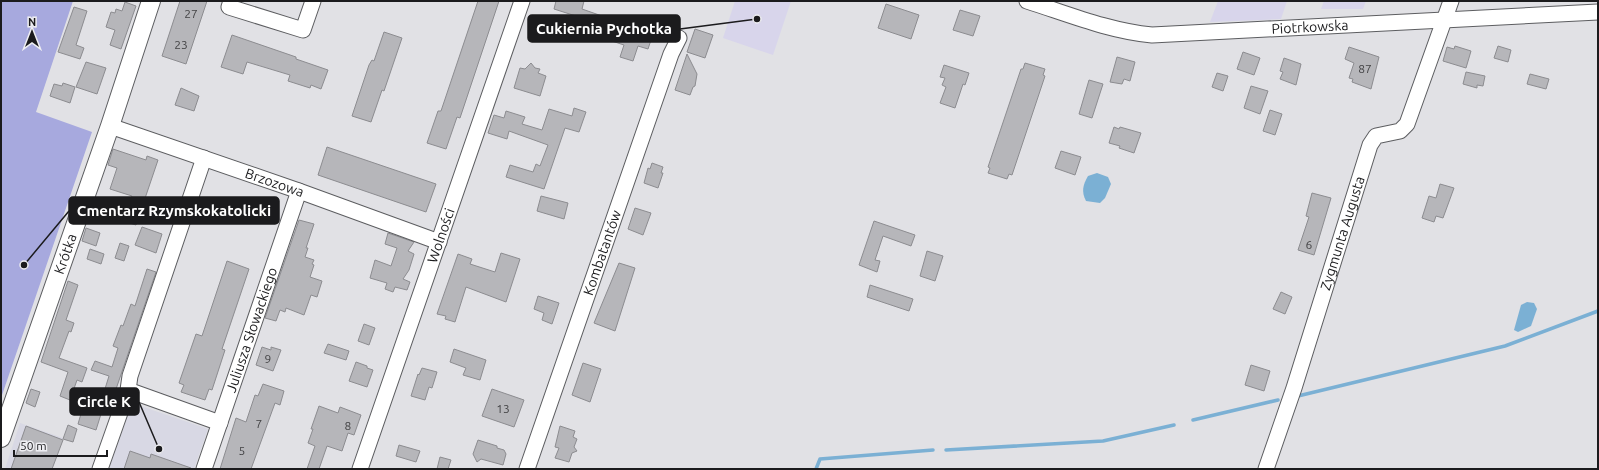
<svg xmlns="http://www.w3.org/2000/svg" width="1599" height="470" font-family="Ubuntu,sans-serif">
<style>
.built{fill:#d8d8e4}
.industrial{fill:#d8d5eb}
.green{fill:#a7a9de}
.water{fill:#7bb0d4}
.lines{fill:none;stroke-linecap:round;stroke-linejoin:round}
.stream{stroke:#7bb0d4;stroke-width:3.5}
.building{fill:#b6b6ba;stroke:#8c8c90}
.minor-casing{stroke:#5c5d60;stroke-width:17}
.tertiary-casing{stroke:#5c5d60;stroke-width:20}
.minor{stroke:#fff;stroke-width:15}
.tertiary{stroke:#fff;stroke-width:18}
.labels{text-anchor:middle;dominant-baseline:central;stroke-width:3;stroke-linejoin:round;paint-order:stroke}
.number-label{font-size:12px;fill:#424244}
.street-label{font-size:14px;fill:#1b1b1d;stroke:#eeeef2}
.leader{fill:none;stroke:#1b1b1d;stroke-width:1.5}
.callout-dot{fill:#1b1b1d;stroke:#eeeef2;stroke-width:1.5}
.callout{fill:#1b1b1d;stroke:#1b1b1d;stroke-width:1.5}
.callout-label{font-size:15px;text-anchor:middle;font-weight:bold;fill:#fff}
</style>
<rect width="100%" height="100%" fill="#e1e1e5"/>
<g class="built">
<path d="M132,403L208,429L194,469H109Z"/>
<path d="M20,423L63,438L52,469H5Z"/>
</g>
<g class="industrial">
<path d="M735,1H791L773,55L723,38Z"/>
<path d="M1218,1H1287L1281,19L1210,22Z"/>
<path d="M1324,1H1366L1363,9H1321Z"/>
</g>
<path class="green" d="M1,1H73L36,112L92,132L1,398Z"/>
<g class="water">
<path d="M1097,173L1108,177L1111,184L1105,198L1100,203L1086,201C1081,191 1083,185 1088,176Z"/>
<path d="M1527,302L1534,303L1537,309L1531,326L1518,332L1514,330L1521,305Z"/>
</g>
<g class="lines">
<g class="stream">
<path d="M1298,396L1505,346L1598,311"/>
<path d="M1193,420L1278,400"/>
<path d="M946,450L1103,441L1174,425"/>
<path d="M816,469L820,459L933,450"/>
</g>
</g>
<g class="building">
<path d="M180,1H207L186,64L162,56Z"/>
<path d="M478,1H499L460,118L457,117L446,149L427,143L438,111H441Z"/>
<path d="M556,1H584L582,9L602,16L599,24L651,40L648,49L638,46L633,61L620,57L624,45L575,29L579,17L554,9Z"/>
<path d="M125,2L136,6L121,49L110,45L115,30L106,27L111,12L115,13L116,9L122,11Z"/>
<path d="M886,4L919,15L911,39L878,28Z"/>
<path d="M74,7L87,11L76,45L84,48L80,59L58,52Z"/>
<path d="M960,10L980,16L973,36L953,30Z"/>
<path d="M695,29L713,35L705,58L687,52Z"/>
<path d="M384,32L402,38L384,91L382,90L371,122L352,116L369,65L372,60L374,61Z"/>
<path d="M232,35L296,57V59L328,70L321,89L311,85L310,88L288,81L290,75L247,62L243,74L221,67Z"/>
<path d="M1455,46L1471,51L1466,68L1443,61L1447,47L1454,49Z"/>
<path d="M1498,46L1511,50L1508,62L1494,58Z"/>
<path d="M1349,47L1379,57L1371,89L1352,82L1353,79L1349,78L1354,63L1345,59Z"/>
<path d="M1243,52L1260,58L1254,75L1237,69Z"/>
<path d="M687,54L697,74L695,86L693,87L690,95L675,90Z"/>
<path d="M1117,57L1135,62L1130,81L1124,79L1122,84L1110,82Z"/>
<path d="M1284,58L1301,64L1296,85L1280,79L1283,72L1280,71Z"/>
<path d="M86,62L106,68L97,94L76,87Z"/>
<path d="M531,63L535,68L540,69L538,73L546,76L540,96L514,88L520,68L525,69Z"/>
<path d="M1025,63L1045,69L1043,75L1045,76L1012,175L1009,174L1007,179L988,173L990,168L988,167L1021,69H1023Z"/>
<path d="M944,65L969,73L965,85L963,84L955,108L940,103L946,87L942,85L945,78L940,77Z"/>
<path d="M1466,72L1485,76L1483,86L1477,85V88L1463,84Z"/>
<path d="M1217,73L1228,76L1223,91L1212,87Z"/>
<path d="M1530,74L1549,79L1546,89L1527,84Z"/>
<path d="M1089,80L1103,84L1092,118L1079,114Z"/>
<path d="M63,83L75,87L70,103L50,96L54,84L62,86Z"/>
<path d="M1251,86L1268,91L1260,114L1244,108Z"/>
<path d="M181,88L199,96L194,111L175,105Z"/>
<path d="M574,108L586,112L579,132L565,128L544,189L506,177L510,165L533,172L536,164L540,166L548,145L509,131L507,139L488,133L494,115L504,118L506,111L525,117L522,124L542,130L549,109L572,116Z"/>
<path d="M1270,110L1282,114L1275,135L1263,131Z"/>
<path d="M1114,127L1119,129L1120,127L1141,133L1134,153L1119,148L1120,146L1109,143Z"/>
<path d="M327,147L436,184L426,212L318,175Z"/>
<path d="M113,149L146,160L147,156L158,160L136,225L126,222L131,208L128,207L132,196L110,189L117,168L108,165Z"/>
<path d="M1061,151L1081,157L1075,175L1055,168Z"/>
<path d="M652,163L663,167L661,173H663L658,188L644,183L648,168L650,169Z"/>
<path d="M1440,184L1454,188L1443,218L1436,216L1434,222L1422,218L1429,196L1436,198Z"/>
<path d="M1312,193L1331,198L1314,255L1298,250L1309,217L1306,216Z"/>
<path d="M541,196L568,203L564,219L537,211Z"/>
<path d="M635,208L651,213L643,235L628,229Z"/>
<path d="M299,220L314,224L306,248H308L305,257L314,260L312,264L314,265L310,277L322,281L317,297L311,295L304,315L286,308L285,312L280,310L276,321L265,318Z"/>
<path d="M874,221L915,235L911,246L883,236L875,260L880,261L877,272L859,265Z"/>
<path d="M142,227L162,234L156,253L135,245Z"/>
<path d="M86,228L100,233L96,246L82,241Z"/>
<path d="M388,233L414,242L408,251L414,254L409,270L403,279L410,282L407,290L395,287L393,292L385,289L387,283L370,278L375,260L391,266L397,248L385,244Z"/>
<path d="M120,243L129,246L124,261L115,258Z"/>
<path d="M90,249L104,254L101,264L87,259Z"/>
<path d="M927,251L943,256L935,281L920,276Z"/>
<path d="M501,253L520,259L506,302L466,287L455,322L445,319L446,316L437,314L458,254L472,259L470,264L495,272Z"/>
<path d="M227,261L249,269L222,349L225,350L212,390L209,389L205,400L181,392L184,385L179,383L196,334L202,336Z"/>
<path d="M619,263L635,268L615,331L594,323Z"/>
<path d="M147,269L156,272L114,395L104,392L109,376L91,370L95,361L112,367L118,348L113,346L121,325L123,326L131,304L135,306Z"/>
<path d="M68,281L78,285L66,320L74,323L71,332L69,331L59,358L87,368L82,382L77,380L70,400L60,396L68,372L41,362Z"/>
<path d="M870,285L913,299L909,311L867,297Z"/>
<path d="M1281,292L1292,297L1285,314L1273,309Z"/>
<path d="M538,296L559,303L552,324L542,320L544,313L534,309Z"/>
<path d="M364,324L375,328L369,345L358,341Z"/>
<path d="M328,344L349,351L346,360L324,353Z"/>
<path d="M262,347L271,350V347L281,350L273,371L256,365Z"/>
<path d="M454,349L486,360L480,380L463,375L466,368L450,362Z"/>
<path d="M356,362L367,366V368L373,370L367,387L349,381Z"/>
<path d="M583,363L601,369L590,402L572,395Z"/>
<path d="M1251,365L1270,371L1264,391L1245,385Z"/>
<path d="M422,368L437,372L432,388L429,387L425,400L411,396L418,374L419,375Z"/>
<path d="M263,384L284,391L280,405L275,403L251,469H220L236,418L246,422L255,395L258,396Z"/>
<path d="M31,389L40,392L35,407L26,403Z"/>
<path d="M492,389L524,400L514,427L482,416Z"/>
<path d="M319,406L338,413L340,407L361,415L354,435L348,433L342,451L327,446L319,469H307L315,446L308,443L313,429H311Z"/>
<path d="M83,407L101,414L96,430L78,424Z"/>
<path d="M68,425L77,429L73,442L63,439Z"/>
<path d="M26,426L63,440L52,469H11Z"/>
<path d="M560,426L575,431L573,437L577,439L574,447L577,451L572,453L569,462L555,458L559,448L555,447Z"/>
<path d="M478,440L497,446V448L504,450L506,454L503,465L481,459L477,462L473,454Z"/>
<path d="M399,445L420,451L416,462L396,456Z"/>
<path d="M130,451L150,458L151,454L191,468V469H124Z"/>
<path d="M440,457L451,460L448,469H437Z"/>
</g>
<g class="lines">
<defs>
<g id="minor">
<path d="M231,1L229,7L303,30L313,1"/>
<path id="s1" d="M1027,1C1068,14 1109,31 1152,35L1598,12"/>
<path id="s2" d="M110,126L299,191L439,242"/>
<path d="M128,390L220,423"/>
<path d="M100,469L128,390L130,376L204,158"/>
<path id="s3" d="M204,469L299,191"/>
<path id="s4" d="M360,469L522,1"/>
<path id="s5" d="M527,469L671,54L679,38"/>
<path id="s6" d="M1266,469L1294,388L1370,145L1376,136L1400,131L1407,124L1451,1"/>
</g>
<g id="tertiary">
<path id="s7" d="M1,438L110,126L151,1"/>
</g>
</defs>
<use href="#minor" class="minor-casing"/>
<use href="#tertiary" class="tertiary-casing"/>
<use href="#minor" class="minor"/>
<use href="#tertiary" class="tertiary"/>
</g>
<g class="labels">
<g class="number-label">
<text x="191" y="13">27</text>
<text x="181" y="44">23</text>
<text x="1365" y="68">87</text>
<text x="1309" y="244">6</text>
<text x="268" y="358">9</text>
<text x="503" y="408">13</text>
<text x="259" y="423">7</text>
<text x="348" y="425">8</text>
<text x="242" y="450">5</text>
</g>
<g class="street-label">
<text stroke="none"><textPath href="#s1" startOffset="288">Piotrkowska</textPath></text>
<text stroke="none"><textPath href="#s2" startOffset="174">Brzozowa</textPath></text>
<text stroke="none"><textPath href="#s6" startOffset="248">Zygmunta Augusta</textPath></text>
<text stroke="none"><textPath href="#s4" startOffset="247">Wolności</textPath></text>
<text stroke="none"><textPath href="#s5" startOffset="229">Kombatantów</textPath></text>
<text stroke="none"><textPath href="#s7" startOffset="195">Krótka</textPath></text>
<text stroke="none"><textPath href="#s3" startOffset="147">Juliusza Słowackiego</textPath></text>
</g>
</g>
<path class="leader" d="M757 19L680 29M24 265L69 211M159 449L139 402"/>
<g class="callout-dot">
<circle cx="757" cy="19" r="4"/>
<circle cx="24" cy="265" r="4"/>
<circle cx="159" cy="449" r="4"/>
</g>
<g class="callout">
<rect x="528" y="15" width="152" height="27" rx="4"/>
<rect x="69" y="197" width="210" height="27" rx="4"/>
<rect x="70" y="388" width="69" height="27" rx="4"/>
</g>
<g class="callout-label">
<text x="604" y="34">Cukiernia Pychotka</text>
<text x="174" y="216">Cmentarz Rzymskokatolicki</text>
<text x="104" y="407">Circle K</text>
</g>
<rect width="1599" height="470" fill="none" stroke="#1b1b1d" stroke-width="4"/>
<g transform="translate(32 32)" stroke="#eeeef2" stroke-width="3" paint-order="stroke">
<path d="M0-3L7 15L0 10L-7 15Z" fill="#1b1b1d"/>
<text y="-6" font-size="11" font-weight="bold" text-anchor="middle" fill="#1b1b1d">N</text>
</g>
<path d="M14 450v6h93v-6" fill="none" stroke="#1b1b1d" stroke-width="2"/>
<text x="20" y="450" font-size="12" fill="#1b1b1d" stroke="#eeeef2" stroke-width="3" paint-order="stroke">50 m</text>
</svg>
